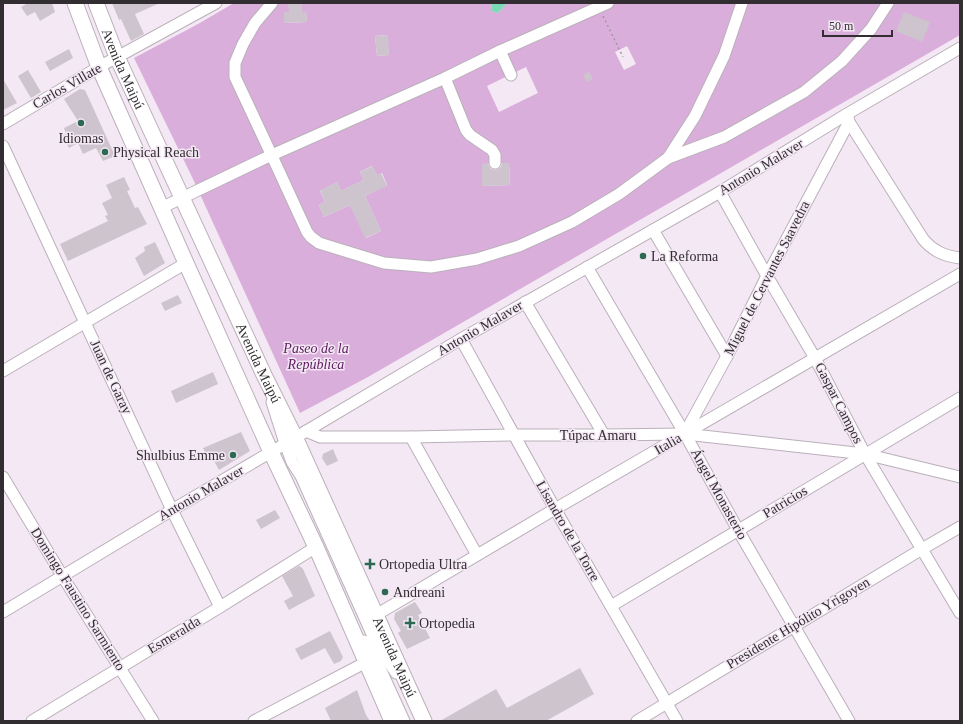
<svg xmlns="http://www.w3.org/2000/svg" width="963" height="724" font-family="Georgia,serif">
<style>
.green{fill:#daaedb;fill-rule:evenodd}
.water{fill:#7ddab6}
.building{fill:#cec4ce}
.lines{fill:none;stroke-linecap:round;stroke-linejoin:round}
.minor-casing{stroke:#bab0ba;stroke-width:13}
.major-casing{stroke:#bab0ba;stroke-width:17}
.path{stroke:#9e979e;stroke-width:1.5;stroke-dasharray:2 3;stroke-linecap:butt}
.minor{stroke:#fff;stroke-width:11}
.major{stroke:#fff;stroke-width:15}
.poi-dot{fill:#2d6852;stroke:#f3e8f3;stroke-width:1.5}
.labels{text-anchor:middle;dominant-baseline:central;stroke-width:3;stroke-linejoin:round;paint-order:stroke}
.street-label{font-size:14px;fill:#312d31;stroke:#f3e8f3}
.poi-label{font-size:14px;fill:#312d31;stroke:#f3e8f3;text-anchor:start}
.park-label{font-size:14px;font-style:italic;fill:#5e1b62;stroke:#f3e8f3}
</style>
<rect width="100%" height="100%" fill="#f3e8f3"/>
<path class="green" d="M234,3H289V12L284,13V23L307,22L306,12H302V3H492L491,11L498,13L507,3H960V35L368,377L300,413L193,179L134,58L198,24ZM387,35L389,55L377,56L375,36ZM627,46L636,64L624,70L615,52ZM526,67L538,93L499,112L487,86ZM509,163L510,185L482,186V164ZM372,166L377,175L382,173L387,185L365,196L381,231L366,238L350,205L324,217L319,205L325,202L320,191L337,182L341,191L364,180L360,172Z"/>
<path class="water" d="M492,3H507L498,13L491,11Z"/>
<g class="building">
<path d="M28,3H52L55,12L40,21L35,12L27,16L21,7Z"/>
<path d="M112,3H160L135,14L144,34L131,41L121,19L119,20Z"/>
<path d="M288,3H302V12H306L307,22L284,23V12H289Z"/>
<path d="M904,12L930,22L922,42L896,31Z"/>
<path d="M388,35L389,55L377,56L375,36Z"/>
<path d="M69,49L73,58L50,71L45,62Z"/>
<path d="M28,70L41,92L31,98L18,76Z"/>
<path d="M589,72L593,79L587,82L583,75Z"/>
<path d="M3,79L17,103L3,110Z"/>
<path d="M80,89L85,90L115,156L103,161L96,148L83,154L78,143L69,148L63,135L66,134L64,128L78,121L64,99Z"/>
<path d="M502,163H509L510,185L482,186V164H488L491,169L495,170L498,169L501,167Z"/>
<path d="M373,166L377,175L381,173L387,186L365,196L381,231L365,238L350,205L324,217L319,205L325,202L320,190L337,182L341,191L364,180L360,172Z"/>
<path d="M124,177L130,190L127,191L135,208L138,207L147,224L68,261L60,244L108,221L105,216L108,215L102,203L112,198L106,185Z"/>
<path d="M155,242L165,263L144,276L135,258L145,251L144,247Z"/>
<path d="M178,295L182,303L165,311L161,303Z"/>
<path d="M213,372L218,384L176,403L171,391Z"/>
<path d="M241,432L250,451L219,470L212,457L208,459L203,448Z"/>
<path d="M333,449L338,461L327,466L322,458L323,454Z"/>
<path d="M275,510L280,518L261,529L256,520Z"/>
<path d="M299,566L301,567L303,569L315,596L289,610L284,601L293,596L282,576Z"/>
<path d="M415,602L422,613L418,615L430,638L407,649L398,633L401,631L394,619L395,613Z"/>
<path d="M330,631L343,657L341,661L334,664L325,648L301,660L295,649Z"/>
<path d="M580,668L594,694L546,721H440L496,689L507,708Z"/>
<path d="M357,690L366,715L370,721H331L325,708Z"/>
</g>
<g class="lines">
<defs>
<g id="minor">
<path d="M272,3L255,23L243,44L235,63V77L272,156L307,232L311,237L319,243L384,263L431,267L477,259L519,246L572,222L619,194L668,158L695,116L724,56L742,3"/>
<path d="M500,51L511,75"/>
<path d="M445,78L466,130L470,135L492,150L495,155V163"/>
<path d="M848,116L849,122L923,239C933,251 944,256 960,258"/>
<path d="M3,124L99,67L216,3"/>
<path d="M3,146L172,510L220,607"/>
<path d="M668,158L724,137L804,92L842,61L871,29L888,3"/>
<path d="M720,192L767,276L815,358L865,454L960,613"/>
<path d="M161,208L263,159L445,78L500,51L608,3"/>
<path d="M653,230L727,356"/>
<path d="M587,267L685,434L738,530L849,721"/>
<path d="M525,302L604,435"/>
<path d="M461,339L555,509L677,721"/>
<path d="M3,371L186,263"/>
<path d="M272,402L285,443L292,462L301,476L377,645"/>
<path d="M306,431L320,437H411L514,435H604L685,434L865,454L960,477"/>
<path d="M685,433L727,356L767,276L849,122"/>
<path d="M411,437L477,555"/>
<path d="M3,477L63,577L153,721"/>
<path d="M611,606L960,398"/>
<path d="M3,612L172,510L271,452L278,448L461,339L720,192L847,114L960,48"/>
<path d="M376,615L555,509L960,274"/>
<path d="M372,640L377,645L396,673"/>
<path d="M364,641L368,650L379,666L404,721"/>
<path d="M32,721L220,607L316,547L319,553"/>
<path d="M254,721L372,659"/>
<path d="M637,721L922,549L960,527"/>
</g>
<g id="major">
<path d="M75,3L99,67L186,263L271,452L316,547L392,721"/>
<path id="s1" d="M96,3L117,57L264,375L295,437L424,721"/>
</g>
</defs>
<use href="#minor" class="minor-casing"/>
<use href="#major" class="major-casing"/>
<path class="path" d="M603,16L623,57"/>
<use href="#minor" class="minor"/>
<use href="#major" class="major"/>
</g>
<g class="poi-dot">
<circle cx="81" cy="123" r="4"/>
<circle cx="105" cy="152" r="4"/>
<circle cx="643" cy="256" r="4"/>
<circle cx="233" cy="455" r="4"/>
<path d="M368 558h4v4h4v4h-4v4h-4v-4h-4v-4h4z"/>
<circle cx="385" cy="592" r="4"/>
<path d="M408 617h4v4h4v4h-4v4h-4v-4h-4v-4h4z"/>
</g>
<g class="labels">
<g class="street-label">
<text stroke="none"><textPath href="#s1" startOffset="71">Avenida Maipú</textPath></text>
<text transform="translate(67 86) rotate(-30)">Carlos Villate</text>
<text transform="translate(761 167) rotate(-31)">Antonio Malaver</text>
<text transform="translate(767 278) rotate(-63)">Miguel de Cervantes Saavedra</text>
<text transform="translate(480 328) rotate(-30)">Antonio Malaver</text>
<text stroke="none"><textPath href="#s1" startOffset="395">Avenida Maipú</textPath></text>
<text transform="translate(111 377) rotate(65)">Juan de Garay</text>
<text transform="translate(839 403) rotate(63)">Gaspar Campos</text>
<text x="598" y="435">Túpac Amaru</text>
<text transform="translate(668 444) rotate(-30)">Italia</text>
<text transform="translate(201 493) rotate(-30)">Antonio Malaver</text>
<text transform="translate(719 494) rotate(61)">Ángel Monasterio</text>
<text transform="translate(785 502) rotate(-31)">Patricios</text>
<text transform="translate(568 531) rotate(60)">Lisandro de la Torre</text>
<text transform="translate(78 599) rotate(58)">Domingo Faustino Sarmiento</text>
<text transform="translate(798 623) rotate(-31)">Presidente Hipólito Yrigoyen</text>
<text transform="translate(174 635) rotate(-31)">Esmeralda</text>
<text stroke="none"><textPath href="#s1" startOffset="719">Avenida Maipú</textPath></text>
</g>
<g class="poi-label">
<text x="81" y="138" text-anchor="middle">Idiomas</text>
<text x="113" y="152">Physical Reach</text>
<text x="651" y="256">La Reforma</text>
<text x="225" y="455" text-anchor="end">Shulbius Emme</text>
<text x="379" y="564">Ortopedia Ultra</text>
<text x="393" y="592">Andreani</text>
<text x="419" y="623">Ortopedia</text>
</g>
<g class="park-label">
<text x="316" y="348">Paseo de la<tspan x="316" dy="16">República</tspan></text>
</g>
</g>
<rect width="963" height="724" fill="none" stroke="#312d31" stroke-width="8"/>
<path d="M823 30v6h69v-6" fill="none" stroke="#312d31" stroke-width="2"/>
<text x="829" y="30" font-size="12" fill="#312d31" stroke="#f3e8f3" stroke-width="3" paint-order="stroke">50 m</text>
</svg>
